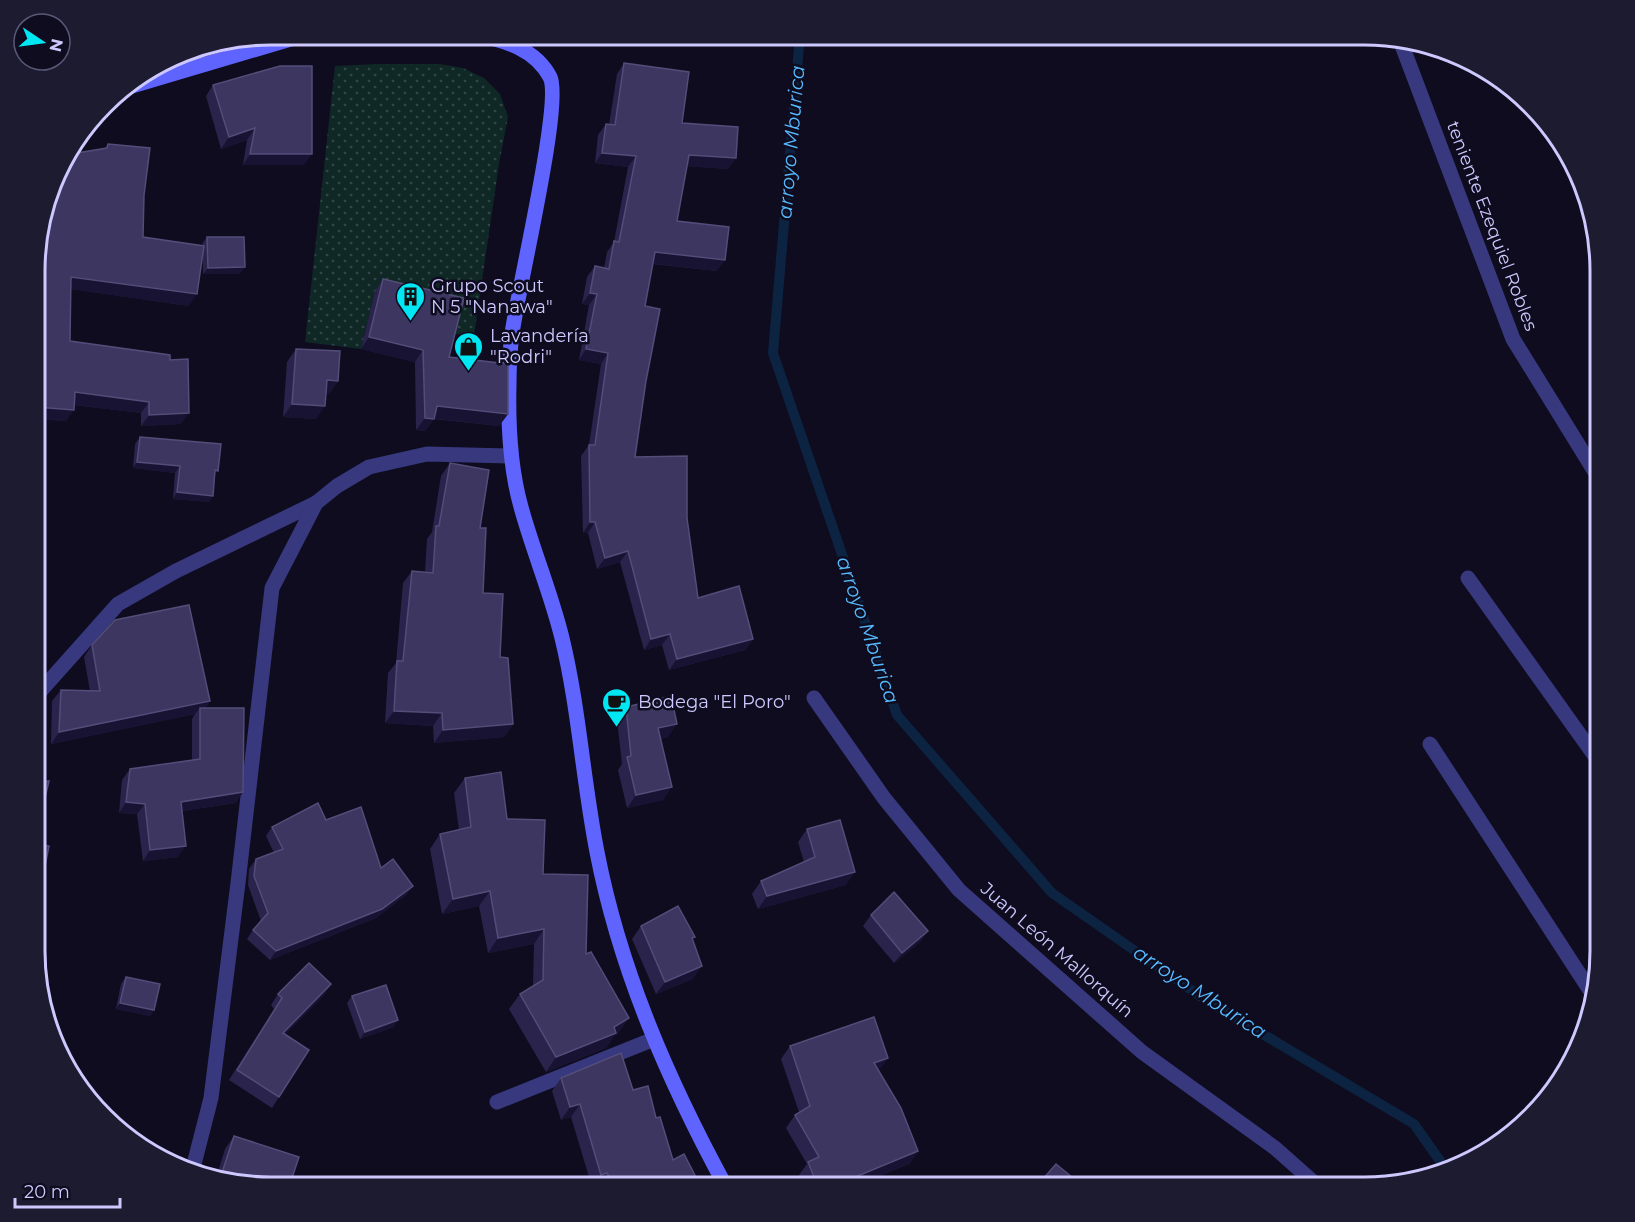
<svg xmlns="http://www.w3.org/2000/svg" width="1635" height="1222" font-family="Montserrat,sans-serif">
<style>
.grass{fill:url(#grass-dots)}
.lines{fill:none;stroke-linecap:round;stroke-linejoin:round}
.stream{stroke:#0c2342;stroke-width:10}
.lane{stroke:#37387d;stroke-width:15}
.street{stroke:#37387d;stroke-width:15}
.secondary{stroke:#6064ff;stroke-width:15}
.wall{fill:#2a244c}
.shaded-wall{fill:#181332}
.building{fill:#3c3660;stroke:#524d79;stroke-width:1.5}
.labels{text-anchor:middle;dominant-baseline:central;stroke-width:5;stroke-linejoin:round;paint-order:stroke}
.street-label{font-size:18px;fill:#cdc9ff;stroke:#0e0c1e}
.poi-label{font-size:18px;fill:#cdc9ff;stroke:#0e0c1e;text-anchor:start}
.water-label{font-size:20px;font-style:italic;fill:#57b9ff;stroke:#0e0c1e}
.rim{fill:none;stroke:#cdc9ff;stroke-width:3}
</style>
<defs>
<pattern id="grass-dots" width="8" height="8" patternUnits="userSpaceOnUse" patternTransform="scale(1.5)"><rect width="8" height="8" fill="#0f2826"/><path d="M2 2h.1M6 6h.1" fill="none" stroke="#314647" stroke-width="1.8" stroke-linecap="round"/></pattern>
</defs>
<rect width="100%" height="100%" fill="#0e0c1e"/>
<path class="grass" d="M379,64H440L463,68L484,78L500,94L508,117L499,164L474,335L450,334L375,291L361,349L305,342L335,66Z"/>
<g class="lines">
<path class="stream" d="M800,35L773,353L897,715L1052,893L1207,1001L1414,1124L1445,1168"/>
<path class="lane" d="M497,1102L654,1039"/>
<g class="street">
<path d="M1400,40L1513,339L1600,480"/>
<path d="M1468,578L1600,763"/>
<path d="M36,696L118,604L176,571L316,503"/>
<path d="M814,698L884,798L959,890L1142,1052L1275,1148L1319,1187"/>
<path d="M1430,744L1593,995"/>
<path d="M192,1172L211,1098L238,883L272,588L316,503L337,486L369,467L427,454L511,456"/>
</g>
<g class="secondary">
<path d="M478,35C506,41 535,49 550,77C563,102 517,293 512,334C510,350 509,367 509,384C508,424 510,468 521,507C533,551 551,593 562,638C579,708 583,781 597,852C620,971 669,1082 726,1187"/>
<path d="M125,88L304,35"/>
</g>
</g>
<g class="wall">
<path d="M624,63L682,123L736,158L728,169L687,166L677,221L717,271L653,264L645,306L646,381L635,457L687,518L698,598L753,639L745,650L669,670L662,645L644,650L620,562L597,569L588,533H583L581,456L589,445L601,364L579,360L589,305L582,304L587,277L595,266L604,268L607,252L614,242L628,167L595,163L598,135L606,124L609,125L617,74Z"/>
<path d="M213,85L304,165H243L247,140L221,149L206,96Z"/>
<path d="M108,144L144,195L143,237L203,246L202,244L207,237L240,274H203V253L189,306L71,289L70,341L170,360L181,424L141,426V413L74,405L66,421L36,419L37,240Z"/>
<path d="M383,279L449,357L508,414L499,426L434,419L425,431L416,430L415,362L361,349L375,291Z"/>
<path d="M296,349L338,381L329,394H326L316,419L283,417L287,362Z"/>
<path d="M140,437L215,476L209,502L173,499L175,473L133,468L135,444Z"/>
<path d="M450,463L480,528L483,593L500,657L513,724L504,737L434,743L433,726L385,723L388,673L396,663L403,583L412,571L425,572L427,539L432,532L441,476Z"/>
<path d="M92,645L210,701L205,708L236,803L182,811L178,857L143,861L137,814L119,813L122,780L130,769L192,760V719L195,714L51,744L52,701L61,690L90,691L84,657Z"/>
<path d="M626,707L668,737L660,739L663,800L627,808L618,770L622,764L617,720Z"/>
<path d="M465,778L507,819L543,874L586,954L629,1018L618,1033L614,1036L606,1048L546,1072L509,1009L520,994L533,986L534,944L488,953L479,906L442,914L430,849L440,834L459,830L454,793Z"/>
<path d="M326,820L381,868L413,886L406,895L376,918L270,960L247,939L253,930L261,921L248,885L249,869L256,859L274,853L266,836L272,827Z"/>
<path d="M807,829L846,885L758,909L752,894L761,881L804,862L798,842Z"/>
<path d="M871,915L928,931L920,942L894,963L863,926Z"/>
<path d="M641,926L693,940V979L656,994L632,939Z"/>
<path d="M126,977L154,1010L150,1016L116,1009L121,984Z"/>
<path d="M331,984L324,995L285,1034L279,1097L272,1108L229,1080L274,1009L271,1005L278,994Z"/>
<path d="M352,996L394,1027L360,1039L347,1003Z"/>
<path d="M790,1046L879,1071L918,1151L909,1164L853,1187H804L799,1175L807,1164L786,1128L795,1115L799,1112L781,1059Z"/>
<path d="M561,1078L633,1090L656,1118L673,1160L701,1187H599L598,1186L592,1187L571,1117L561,1120L552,1091Z"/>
<path d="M234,1136L256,1187L216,1178L225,1149Z"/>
</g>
<g class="shaded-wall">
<path d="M255,128L247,140L221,149L229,137Z"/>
<path d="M602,153L636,156L628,167L595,163Z"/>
<path d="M250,154H312L304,165H243Z"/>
<path d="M689,155L736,158L728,169L682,166Z"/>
<path d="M655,252L725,260L717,271L648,263Z"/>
<path d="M245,267L240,274H203L208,268Z"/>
<path d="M71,277L197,294L189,306L63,288Z"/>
<path d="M590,293L597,294L589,305L582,304Z"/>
<path d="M369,337L423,350L415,362L361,349Z"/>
<path d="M586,349L608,353L601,364L579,360Z"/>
<path d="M327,380L338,381L329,394L318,393Z"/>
<path d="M75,392L149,402L141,413L67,404Z"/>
<path d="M292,404L325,406L316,419L283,417Z"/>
<path d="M437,406L508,414L499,426L429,418Z"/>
<path d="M36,407L74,410L66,421L36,419Z"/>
<path d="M189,413L181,424L141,426L149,415Z"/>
<path d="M425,418L434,419L425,431L416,430Z"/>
<path d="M137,462L180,466L175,473L133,468Z"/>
<path d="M177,492L213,496L209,502L173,499Z"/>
<path d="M590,522H595L588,533H583Z"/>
<path d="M628,551L620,562L597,569L605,558Z"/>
<path d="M670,634L662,645L644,650L651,639Z"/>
<path d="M753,639L745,650L669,670L677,659Z"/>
<path d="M210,701L201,713L200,708L195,714L51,744L59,732Z"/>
<path d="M394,711L442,713L433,726L385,723Z"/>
<path d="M513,724L504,737L434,743L443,730Z"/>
<path d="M677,724L668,737L649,741L658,728Z"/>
<path d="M672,787L663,800L627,808L636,795Z"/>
<path d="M243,792L236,803L173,812L181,802Z"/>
<path d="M126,802L145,804L137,814L119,813Z"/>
<path d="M186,846L178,857L143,861L150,850Z"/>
<path d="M855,872L846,885L758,909L767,896Z"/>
<path d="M35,879L42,881L35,891Z"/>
<path d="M413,886L406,895L376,918L270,960L276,951Z"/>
<path d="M490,891L479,906L442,914L453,899Z"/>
<path d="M544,929L534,944L488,953L498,938Z"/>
<path d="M928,931L920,942L894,963L902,953Z"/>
<path d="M702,966L693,979L656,994L665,982Z"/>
<path d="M331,984L324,995L276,1044L283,1033Z"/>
<path d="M120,1003L154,1010L150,1016L116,1009Z"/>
<path d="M629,1018L618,1033L614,1036L606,1048L546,1072L556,1057Z"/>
<path d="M398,1020L394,1027L360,1039L365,1032Z"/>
<path d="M888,1058L879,1071L874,1063Z"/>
<path d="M580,1104L571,1117L561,1120L570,1107Z"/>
<path d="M918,1151L909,1164L853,1187H831Z"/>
<path d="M607,1173L598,1186L593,1187L601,1175Z"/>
</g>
<g class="building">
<path d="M624,63L689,72L682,123L738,127L736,158L689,155L677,221L729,227L725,260L655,252L645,306L660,309L646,381L635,457L687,456V518L698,598L739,586L753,639L677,659L670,634L651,639L628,551L605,558L595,522H590L589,445H595L608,353L586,349L597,294L590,293L595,266L609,269L614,241L619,242L636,156L602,153L606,124L615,125Z"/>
<path d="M280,66H312V154H250L255,128L229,137L213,85Z"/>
<path d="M108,144L150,148L144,195L143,237L204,246L197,294L71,277L70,341L170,355V360L188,359L189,413L149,415V402L75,392L74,410L36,407L37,240L65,155L107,148Z"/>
<path d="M207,237H244L245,267L208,268Z"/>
<path d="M383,279L464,298L449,357L508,364V414L437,406L434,419L425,418L423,350L369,337Z"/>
<path d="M296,349L340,351L338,381L327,380L325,406L292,404Z"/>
<path d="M140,437L221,444L218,471L215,470L213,496L177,492L180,466L137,462Z"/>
<path d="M450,463L489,470L480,528H486L483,593L503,594L500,657L508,658L513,724L443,730L442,713L394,711L397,661H403L412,571L433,573L436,526H439Z"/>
<path d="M189,605L210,701L59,732L61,690L100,691L92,645L115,620Z"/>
<path d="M671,696L677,724L658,728L672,787L636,795L627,757L631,756L626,707Z"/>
<path d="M200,708H244L243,792L181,802L186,846L150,850L145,804L126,802L130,769L200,759Z"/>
<path d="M501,772L507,819L545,820L543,874L588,875L586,954L591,952L629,1018L614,1027L616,1033L556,1057L520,994L543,980L544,929L498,938L490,891L453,899L440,834L471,827L465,778Z"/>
<path d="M49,781L35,840V783Z"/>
<path d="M318,803L326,820L361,807L381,868L393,859L413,886L382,909L276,951L253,930L268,913L254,876L256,859L283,849L272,827Z"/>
<path d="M840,820L855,872L767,896L761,881L815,857L807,829Z"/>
<path d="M35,843L49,846L42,881L35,879Z"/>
<path d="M894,892L928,931L902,953L871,915Z"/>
<path d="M678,906L695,937L692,938L702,966L665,982L641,926Z"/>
<path d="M309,963L331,984L283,1033L309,1050L279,1097L237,1070L282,998L278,994Z"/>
<path d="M126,977L160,984L154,1010L120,1003Z"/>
<path d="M386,985L398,1020L365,1032L352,996Z"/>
<path d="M874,1017L888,1058L874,1063L901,1108L918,1151L831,1187H818L808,1162L819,1157L795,1115L810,1106L790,1046Z"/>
<path d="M621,1053L633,1090L648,1086L656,1118L660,1117L673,1160L684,1154L701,1187H615L607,1173L601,1175L580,1104L570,1107L561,1078Z"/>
<path d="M234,1136L299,1157L289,1187H256L220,1179Z"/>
<path d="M1056,1164L1084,1187H1036Z"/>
</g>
<defs>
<symbol id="building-pin" viewBox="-11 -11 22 30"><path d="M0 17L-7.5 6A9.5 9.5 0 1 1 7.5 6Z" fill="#00e7f4" stroke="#0e0c1e"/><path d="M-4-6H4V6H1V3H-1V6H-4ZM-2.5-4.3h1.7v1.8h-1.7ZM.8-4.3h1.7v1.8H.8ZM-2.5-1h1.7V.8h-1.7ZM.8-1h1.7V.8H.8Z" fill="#111"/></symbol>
<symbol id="shop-pin" viewBox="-11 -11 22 30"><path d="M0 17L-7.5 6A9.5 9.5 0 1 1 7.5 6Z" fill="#00e7f4" stroke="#0e0c1e"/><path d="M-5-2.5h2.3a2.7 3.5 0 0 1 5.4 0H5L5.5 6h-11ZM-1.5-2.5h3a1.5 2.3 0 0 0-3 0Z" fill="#111"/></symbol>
<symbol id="cafe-pin" viewBox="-11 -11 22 30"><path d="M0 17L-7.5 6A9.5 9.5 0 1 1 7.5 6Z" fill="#00e7f4" stroke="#0e0c1e"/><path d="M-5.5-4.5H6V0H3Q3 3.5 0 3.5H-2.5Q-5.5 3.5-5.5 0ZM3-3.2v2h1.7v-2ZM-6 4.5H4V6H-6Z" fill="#111"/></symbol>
</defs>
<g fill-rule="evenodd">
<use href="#building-pin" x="394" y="280" width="33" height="45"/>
<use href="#shop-pin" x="452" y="330" width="33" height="45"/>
<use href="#cafe-pin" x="600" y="686" width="33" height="45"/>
</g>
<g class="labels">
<g class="street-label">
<text transform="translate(1492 226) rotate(69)">teniente Ezequiel Robles</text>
<text transform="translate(1057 950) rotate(41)">Juan León Mallorquín</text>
</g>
<g class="poi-label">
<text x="431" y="286">Grupo Scout<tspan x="431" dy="21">N 5 "Nanawa"</tspan></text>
<text x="490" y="336">Lavandería<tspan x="490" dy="21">"Rodri"</tspan></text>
<text x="638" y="702">Bodega "El Poro"</text>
</g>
<g class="water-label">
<text transform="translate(791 142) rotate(-85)">arroyo Mburica</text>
<text transform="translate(868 630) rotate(71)">arroyo Mburica</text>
<text transform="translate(1200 992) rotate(33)">arroyo Mburica</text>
</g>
</g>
<path d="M0 0H1635V1222H0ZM271 45H1364A226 226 0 0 1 1590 271V951A226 226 0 0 1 1364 1177H271A226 226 0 0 1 45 951V271A226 226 0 0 1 271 45Z" fill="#1d1b30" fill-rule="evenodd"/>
<path class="rim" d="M271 45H1364A226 226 0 0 1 1590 271V951A226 226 0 0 1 1364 1177H271A226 226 0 0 1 45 951V271A226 226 0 0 1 271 45Z"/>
<g transform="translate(42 42) rotate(103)"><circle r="28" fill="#0e0c1e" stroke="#5a5878" stroke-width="1.5"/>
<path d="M0-4.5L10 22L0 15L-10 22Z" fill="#00e7f4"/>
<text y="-9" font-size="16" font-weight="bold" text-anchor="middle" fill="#cdc9ff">N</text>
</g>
<path d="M15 1198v9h105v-9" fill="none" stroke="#cdc9ff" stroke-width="3"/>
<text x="24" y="1198" font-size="18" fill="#cdc9ff" stroke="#0e0c1e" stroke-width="4.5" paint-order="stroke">20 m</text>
</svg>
